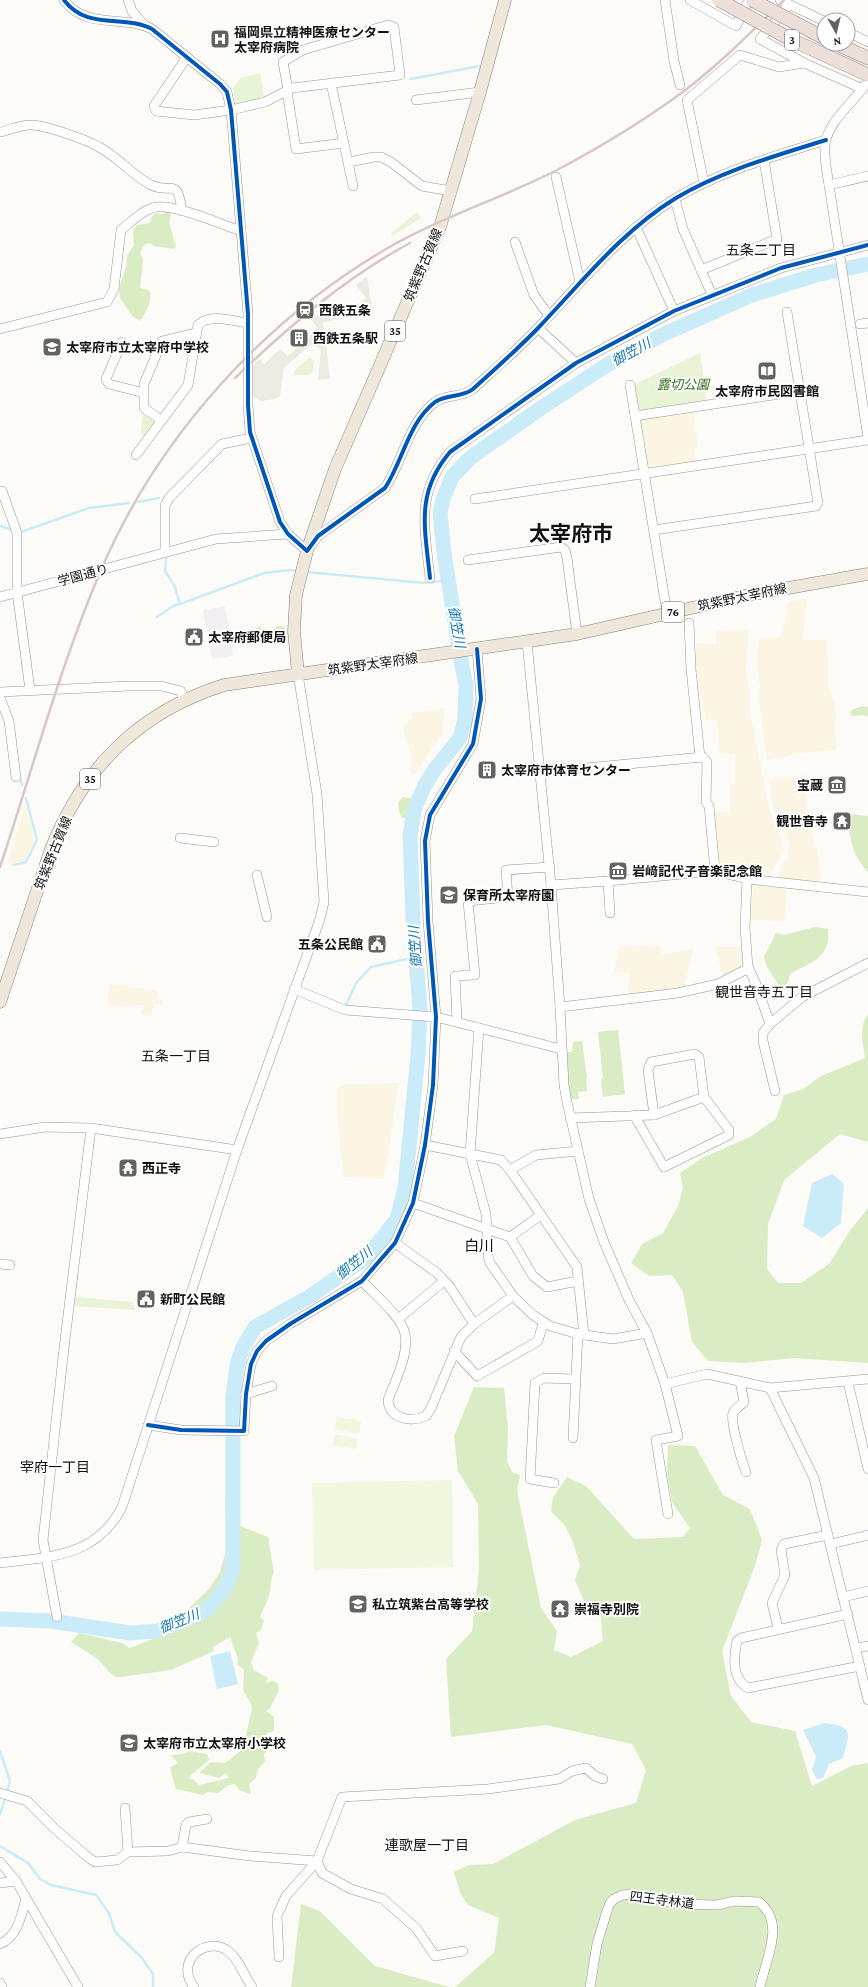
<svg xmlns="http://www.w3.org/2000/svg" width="868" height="1987" font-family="'Crimson Pro','Noto Sans JP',serif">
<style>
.industrial{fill:#f4eff3}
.farmland{fill:#faf6e3}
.green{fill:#e9f3d5}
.forest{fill:#daecc3}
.pitch{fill:#f2f7e0}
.plaza{fill:#edeae2}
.water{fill:#caecf9}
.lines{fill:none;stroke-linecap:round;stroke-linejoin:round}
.stream{stroke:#caecf9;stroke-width:2.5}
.river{stroke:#caecf9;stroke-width:15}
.minor-casing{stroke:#979695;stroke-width:10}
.major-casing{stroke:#848482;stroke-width:13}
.highway-casing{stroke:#848482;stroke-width:14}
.minor{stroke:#fffefe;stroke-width:9}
.major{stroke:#eee7da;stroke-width:12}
.highway{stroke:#ebdfd7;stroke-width:13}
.rail{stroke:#dac5c7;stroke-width:2.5}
.highway-bridge-casing{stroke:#848482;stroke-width:14;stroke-linecap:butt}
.highway-bridge{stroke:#ebdfd7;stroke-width:13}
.cycleway-casing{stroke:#fff;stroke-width:6}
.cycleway{stroke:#0057b8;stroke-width:4}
.labels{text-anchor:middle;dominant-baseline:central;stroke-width:4;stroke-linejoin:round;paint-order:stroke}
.shield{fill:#fff;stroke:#585858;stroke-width:1}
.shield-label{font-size:12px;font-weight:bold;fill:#111}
.poi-label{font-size:13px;font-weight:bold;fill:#111;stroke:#fff;text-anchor:start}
.street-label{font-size:13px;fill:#111;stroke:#fff}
.park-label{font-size:13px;font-style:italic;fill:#336e1b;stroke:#fff}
.neighbourhood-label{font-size:14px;fill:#111;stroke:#fff}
.water-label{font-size:14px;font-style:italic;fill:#1075ad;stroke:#fff}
.quarter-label{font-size:15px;fill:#111;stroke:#fff}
.town-label{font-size:21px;font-weight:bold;fill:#111;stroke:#fff}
</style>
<rect width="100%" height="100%" fill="#fcfbf7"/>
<path class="industrial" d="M225,606L233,656L212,659L203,610Z"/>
<g class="farmland">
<path d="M693,412L698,447L694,448L696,461L650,467L647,465L641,420L643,419Z"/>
<path d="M807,599L802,640H826L829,688L835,704L836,750L801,753L767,760L759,702L760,686L756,663L759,638L782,637L788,602Z"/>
<path d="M748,629L746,671L750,692V711L769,809L783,844L784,852L769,875L733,873L719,868L714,812L730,811V785L735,784V753L720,754L717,720H706L695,665L696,643L716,644V631Z"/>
<path d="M445,708L442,734L414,775L411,774L410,751L403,729L412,718V713Z"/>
<path d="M804,775L811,832L818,851L821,883L776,878L788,857L789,841L773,810L770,779Z"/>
<path d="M26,803L35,842L25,861L7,864Z"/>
<path d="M754,884L787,888L784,922L750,919Z"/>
<path d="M661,945V955L693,949L684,988L628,996L630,974L614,972L620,947Z"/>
<path d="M716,947H741L745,962L741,969L723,979Z"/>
<path d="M110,984L157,991L163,1005L154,1003L151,1016L140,1015L144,1005L117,1006L107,1004Z"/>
<path d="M398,1083L389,1152L383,1179L344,1177L337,1115V1088L347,1084Z"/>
</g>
<g class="green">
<path d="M260,73L264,98L236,106L233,88L241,78Z"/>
<path d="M417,212L421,218L392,236L391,233Z"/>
<path d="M700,353L707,402L641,413L636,410L633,385Z"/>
<path d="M309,358L314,360L313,372L309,375H294V371Z"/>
<path d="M143,414L156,423L145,437L141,433Z"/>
<path d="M75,1297L133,1302L135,1310L74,1306Z"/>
</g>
<g class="forest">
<path d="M169,211L171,215L169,223L176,246L174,249L154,246L150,243L145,244L140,252L143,260L140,288L149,290C153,301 146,311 140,321L132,316L120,298L119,288L127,264V256L134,245L133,231L137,225L150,223L152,216L156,213L161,214Z"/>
<circle cx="280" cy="634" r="8"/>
<circle cx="259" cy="633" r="6"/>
<path d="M862,706L868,707V717L864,715L852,716L850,713L852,710Z"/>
<path d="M403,797L413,799L418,804V809L411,813L410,822L407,821V818H402L399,812L398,802Z"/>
<path d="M851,814L868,816V872C853,857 849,838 848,817Z"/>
<path d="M815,927L828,929C831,958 811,962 790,974L788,983L780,988L767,967L764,957L776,933L784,935Z"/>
<path d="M868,1014V1142L840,1134L784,1180L768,1224L767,1269L778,1283H801L829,1264L849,1232L868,1208V1363L794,1358L745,1363L708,1361L692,1342L683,1292L672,1275L649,1276L631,1263L642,1244L663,1233L678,1206L683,1187L680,1173L702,1158L750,1137L776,1119L784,1095L803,1089L821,1076L865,1058C863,1043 858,1028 868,1014Z"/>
<path d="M618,1030L625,1094L603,1097L601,1079L603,1078L598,1032Z"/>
<path d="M582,1041L587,1078H586L587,1091L578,1092L579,1099H570L565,1052H572L573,1042Z"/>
<path d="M474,1387L504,1388L508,1428L507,1461L513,1473L520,1475L517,1490L541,1608L557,1631L554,1650L571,1657L603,1641L600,1609L584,1601L575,1580L580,1565L573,1542L565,1526L551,1511L553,1497L567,1477L586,1486L634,1539L683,1537L690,1528L672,1502L667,1474L668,1445L695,1446L723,1495L750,1509L762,1540L755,1566L722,1651L731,1696L751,1722L795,1731L812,1786L851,1766L868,1763V1987H455L494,1953L499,1918L468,1905L460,1892L454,1872L469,1865L493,1864L575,1820L636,1803L646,1770L632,1744L546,1725L451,1737L446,1659L472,1631L479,1569L478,1504L458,1471L454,1436Z"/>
<path d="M229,1498L240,1526L268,1537L274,1573C270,1580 271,1584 270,1592C268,1601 263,1609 260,1617L264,1621L261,1630L256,1633L259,1643L251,1662L254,1670L268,1678L266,1683L273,1681L278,1683L279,1690L270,1708L266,1711L274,1717V1731L267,1733L264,1741L267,1751L264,1754L265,1761L258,1769L256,1778L249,1784L251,1794L239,1790L235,1784L229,1785L218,1793L207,1792L203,1795L176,1789L170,1768L178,1763L171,1755L183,1754L190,1751L207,1754L209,1760L191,1775L189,1779H193L199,1785L229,1778L226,1773L219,1778L199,1773L211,1762L225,1763L242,1750L252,1710L251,1704L243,1690L244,1669L237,1665L238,1659L230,1637L213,1647L214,1651L171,1670L121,1677H116L110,1673L99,1660L71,1642L79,1633L122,1643L130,1648L180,1628L190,1607L209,1589L220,1572L227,1547L225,1499Z"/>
<path d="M301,1904L320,1911L375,1966L449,1987H291Z"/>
</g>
<g class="pitch">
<path d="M337,1417L361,1421L359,1434L335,1429Z"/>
<path d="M335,1434L357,1439L356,1449L333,1445Z"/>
<path d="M452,1480L453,1567L314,1570L312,1483Z"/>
</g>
<path class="plaza" d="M367,276L373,314L323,322L330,379L318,380L321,350L318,347L309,346L284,368L280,396L275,399L261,401L254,397L251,394L252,366L260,359L264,364L280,349L288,356L318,328L311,320L328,306L334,314L338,311L342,316L366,298L356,285Z"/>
<g class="water">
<path d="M832,1174L844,1184L841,1223L822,1238L803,1226L812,1183Z"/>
<path d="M230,1651L238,1684L217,1689L210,1656Z"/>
<path d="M825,1723C854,1727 850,1732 843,1758L829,1764L823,1778L817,1779L812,1770L816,1757L803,1730Z"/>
</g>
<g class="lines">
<g class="stream">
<path d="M410,79L480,66"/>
<path d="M138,502L159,498"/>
<path d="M0,526L13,530"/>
<path d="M21,532L89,508L129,503"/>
<path d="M166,559L165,571L175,587L180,604L264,573L291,570L299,571"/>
<path d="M306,572L424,583L449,580"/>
<path d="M157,617L173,606L180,604"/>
<path d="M19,776L22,785"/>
<path d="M14,865L26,862L37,840L26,798"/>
<path d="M346,1005L356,983L371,967L416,957"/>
<path d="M0,1751L10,1781L7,1792"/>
<path d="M0,1814L6,1797"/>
<path d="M0,1846L28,1863L40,1879L51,1885L96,1895L109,1913L115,1932L142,1958L153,1974V1987"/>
</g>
<path class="river" d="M0,1619L51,1621L130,1633L158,1631L207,1610L225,1588L233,1570V1398L237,1365L243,1347L255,1327L309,1297L368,1256L397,1219L405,1188L418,1055L420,1009L413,921L410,836L414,810L424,787L435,769L460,738L465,720L466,684L462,666L444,553L440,512L443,499L452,477L470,458L541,408L607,365L662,335L752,295L816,275L868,264"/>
<defs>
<g id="minor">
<path d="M64,0C87,31 124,14 152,29L220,84L227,92L231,110L248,314V405L250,432L280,522L288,534L307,551L318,536L385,488C403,461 408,423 435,402C446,394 462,398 473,389C495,369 518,349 539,327C582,282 622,231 676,198C721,171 775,156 826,140"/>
<path d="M128,0L132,11L144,25"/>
<path d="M665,0L674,61L680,85"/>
<path d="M690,0L736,26L749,0"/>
<path d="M780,0L824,21"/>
<path d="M789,5L760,39L804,63L863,89"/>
<path d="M848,32L868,42"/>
<path d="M187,57L154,106L156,111L194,115L231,110L265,102L292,88L400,75L394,27L388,25L303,50L283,62L288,90"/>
<path d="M868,80C856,102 827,120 825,146C824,158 827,172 829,185L868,438"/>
<path d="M331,83L353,186"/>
<path d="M287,91L296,149L344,143"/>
<path d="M416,100L480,92"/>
<path d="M0,132C10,130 20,125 30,125C43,124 87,140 99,147C118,157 132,175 151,185C171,195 177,175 182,211"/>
<path d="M349,162L374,157H381L391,162L422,186L451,191"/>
<path d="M556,177L580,282"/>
<path d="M704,183L687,100L740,55L779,67L804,63"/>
<path d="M829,185L868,176"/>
<path d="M675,199L683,229L712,295"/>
<path d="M636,227L674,311"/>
<path d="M515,242L534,295L549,316"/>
<path d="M701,270L777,239L764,160"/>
<path d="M860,324L868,323"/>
<path d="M538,328L576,363"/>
<path d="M0,329L107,302L114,289L121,230C131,222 140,212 152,208C169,201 222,225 241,231"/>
<path d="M122,342L106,379L109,384L144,393"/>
<path d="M630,385L667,613"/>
<path d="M635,416L799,391"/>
<path d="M161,420L144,408V384L162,341L195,333"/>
<path d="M136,455L188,385L198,325C210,313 232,321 248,323"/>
<path d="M2,491L17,533V592L30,690"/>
<path d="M475,499L868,440"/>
<path d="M654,530L816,506L818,503L787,312"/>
<path d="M165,552V506L169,498L222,444L251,438"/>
<path d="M468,560L561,547L565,550L567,558L577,634"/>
<path d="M430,578C425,528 415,493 450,452L576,363L674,311L781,268L868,245"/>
<path d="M0,597L216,539L288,534"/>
<path d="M689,623L691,669L700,757"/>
<path d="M527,642L551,885L560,1007L564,1085L567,1102L589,1199L604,1242L629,1300L647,1333L665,1384L707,1374L770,1388L868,1379"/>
<path d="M0,692L129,686H161L181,691L184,700"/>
<path d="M0,698L9,721L16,777"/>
<path d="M539,769L585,768L703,757L707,762L706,802L709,806L715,871"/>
<path d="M180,838L214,842"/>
<path d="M257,875L267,917"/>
<path d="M608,881L610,913"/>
<path d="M551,885L608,881L715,871L747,879L868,892"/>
<path d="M748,967L756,984L770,1024L802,997L868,963"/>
<path d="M294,989L345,1010L436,1017L561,1049"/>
<path d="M560,1007L678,993L718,984L745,970L748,967L745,928L747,879"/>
<path d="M457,1021L455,976L475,975L468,901L508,897L506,870L550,867"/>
<path d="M770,1024L763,1033V1041L775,1091"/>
<path d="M479,1028L470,1154L486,1214L488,1256L490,1263L513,1296L533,1315L550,1326L578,1334L613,1339L647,1333"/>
<path d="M654,1115L648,1070L651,1062L695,1054L699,1057L704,1097"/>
<path d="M570,1118L654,1115L704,1097L729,1130V1135L664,1167L634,1115"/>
<path d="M0,1134L45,1127L91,1128L237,1150"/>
<path d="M425,1145L501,1160L510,1170L577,1267L584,1335"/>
<path d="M510,1170L536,1155L578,1151"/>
<path d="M413,1203L510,1237L541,1215"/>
<path d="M510,1237L533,1276L547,1287L578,1281"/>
<path d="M395,1243L437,1273L450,1287L474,1324"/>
<path d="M0,1264L10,1265"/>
<path d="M362,1281C374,1294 402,1317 405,1334C409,1355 395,1381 388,1400C389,1420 412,1422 426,1416L431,1408L461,1337L474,1324L513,1296"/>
<path d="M398,1319L444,1281"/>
<path d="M454,1351L477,1376L538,1341L543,1323"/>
<path d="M740,1381L744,1402C741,1405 735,1409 733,1413C730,1422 742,1462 746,1472"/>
<path d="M848,1382L868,1469"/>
<path d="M665,1384L678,1436L656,1440L668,1514"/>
<path d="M770,1388L814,1478L868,1700"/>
<path d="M246,1394L272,1386"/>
<path d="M148,1425L181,1430L244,1431L246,1394L251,1364L257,1351L266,1341L290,1324L362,1281L395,1243L413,1203L425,1145L433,1085L436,1017L428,921L425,841L430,815L473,744L481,699L477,649"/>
<path d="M573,1438L578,1334"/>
<path d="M554,1483L530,1479L535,1383L544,1378L575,1379"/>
<path d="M831,1544L868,1535"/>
<path d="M0,1563C49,1557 97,1557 122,1507L237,1150L320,919L324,902L317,794L298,674"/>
<path d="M843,1597L868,1591"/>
<path d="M848,1614L741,1638L737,1641C734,1657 731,1678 748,1688L860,1666"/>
<path d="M57,1617L43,1540L64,1348L91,1128"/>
<path d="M778,1628L772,1603L785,1575L781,1550L784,1544L828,1535"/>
<path d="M856,1648L868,1646"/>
<path d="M0,1793L27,1801L55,1829L89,1858L95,1862L117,1860L128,1852L168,1851L182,1847L250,1856L317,1861L322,1873L351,1889L383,1899L416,1928L435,1956L463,1951"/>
<path d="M125,1808L128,1852"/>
<path d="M182,1847L186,1825L189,1822L207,1819"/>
<path d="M0,1862L16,1881L78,1987"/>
<path d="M0,1883L16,1881"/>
<path d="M0,1944C18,1936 21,1916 26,1899"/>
<path d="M279,1957L277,1916L286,1896L317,1861L342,1797L488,1789L559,1779L572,1771L586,1768L595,1776L603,1779"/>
<path d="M0,1983L2,1987"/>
<path d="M194,1987C174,1961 206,1935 228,1951C239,1959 244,1976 252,1987"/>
<path d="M590,1987L597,1944L606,1914L610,1903L614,1899L622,1895L634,1894L679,1904L717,1905L735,1901L759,1902C786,1923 766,1958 760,1987"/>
</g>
<g id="major">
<path d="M298,674L294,631L296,595L307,551L335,469L440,227L480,92L505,0"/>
<path d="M0,1002L51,849C84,767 139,712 224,685L577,634L749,595L868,574"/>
</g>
<path id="highway" d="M837,44L868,58"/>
</defs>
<use href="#minor" class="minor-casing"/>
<use href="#major" class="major-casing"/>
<use href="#highway" class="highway-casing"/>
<use href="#minor" class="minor"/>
<use href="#major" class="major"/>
<use href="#highway" class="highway"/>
<g class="rail">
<path d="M235,378C288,327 345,278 410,243"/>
<path d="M0,867C33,768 60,666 101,570C158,437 262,322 386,249C441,217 503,198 559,169C602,146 645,120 684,91C720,64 752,31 784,0"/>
</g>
<defs>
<g id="highway-bridge">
<path d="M719,0L790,39L868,75"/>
<path d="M752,0L824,38"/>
</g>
</defs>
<use href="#highway-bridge" class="highway-bridge-casing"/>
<use href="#highway-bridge" class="highway-bridge"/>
<defs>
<g id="cycleway">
<path d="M64,0C87,31 124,14 152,29L220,84L227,92L231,110L248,314V405L250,432L280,522L288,534L307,551L318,536L385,488C403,461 408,423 435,402C446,394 462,398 473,389C495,369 518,349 539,327C582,282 622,231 676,198C721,171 775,156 826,140"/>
<path d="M430,578C425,528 415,493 450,452L576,363L674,311L781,268L868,245"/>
<path d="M148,1425L181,1430L244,1431L246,1394L251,1364L257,1351L266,1341L290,1324L362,1281L395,1243L413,1203L425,1145L433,1085L436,1017L428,921L425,841L430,815L473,744L481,699L477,649"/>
</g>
</defs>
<use href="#cycleway" class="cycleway-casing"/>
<use href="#cycleway" class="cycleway"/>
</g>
<defs>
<symbol id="hospital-square" viewBox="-11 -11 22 22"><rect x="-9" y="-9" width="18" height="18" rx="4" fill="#636362" stroke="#fff"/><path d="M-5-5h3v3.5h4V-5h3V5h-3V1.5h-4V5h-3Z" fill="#fff"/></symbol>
<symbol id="station-square" viewBox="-11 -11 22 22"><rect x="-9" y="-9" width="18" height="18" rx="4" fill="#636362" stroke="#fff"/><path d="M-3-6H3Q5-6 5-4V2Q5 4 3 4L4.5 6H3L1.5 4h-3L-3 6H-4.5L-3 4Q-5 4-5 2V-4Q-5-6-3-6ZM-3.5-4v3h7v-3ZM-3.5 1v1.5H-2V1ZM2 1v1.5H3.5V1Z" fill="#fff"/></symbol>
<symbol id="building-square" viewBox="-11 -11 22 22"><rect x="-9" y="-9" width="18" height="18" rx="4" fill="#636362" stroke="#fff"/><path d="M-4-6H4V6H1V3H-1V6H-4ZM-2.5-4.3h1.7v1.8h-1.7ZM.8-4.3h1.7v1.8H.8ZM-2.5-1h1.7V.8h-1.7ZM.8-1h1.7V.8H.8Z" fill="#fff"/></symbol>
<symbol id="school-square" viewBox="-11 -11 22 22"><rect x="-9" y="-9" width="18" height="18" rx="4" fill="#636362" stroke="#fff"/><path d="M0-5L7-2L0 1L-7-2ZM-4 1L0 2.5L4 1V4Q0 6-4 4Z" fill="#fff"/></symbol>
<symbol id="library-square" viewBox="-11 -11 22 22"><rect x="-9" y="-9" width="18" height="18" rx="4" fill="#636362" stroke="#fff"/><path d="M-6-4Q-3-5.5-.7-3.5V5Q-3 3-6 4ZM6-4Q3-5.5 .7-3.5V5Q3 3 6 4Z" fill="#fff"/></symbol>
<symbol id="civic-square" viewBox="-11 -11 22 22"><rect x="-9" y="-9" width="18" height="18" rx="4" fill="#636362" stroke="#fff"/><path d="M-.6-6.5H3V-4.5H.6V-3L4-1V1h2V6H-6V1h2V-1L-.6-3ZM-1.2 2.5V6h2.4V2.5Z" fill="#fff"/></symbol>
<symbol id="museum-square" viewBox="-11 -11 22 22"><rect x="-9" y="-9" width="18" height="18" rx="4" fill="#636362" stroke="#fff"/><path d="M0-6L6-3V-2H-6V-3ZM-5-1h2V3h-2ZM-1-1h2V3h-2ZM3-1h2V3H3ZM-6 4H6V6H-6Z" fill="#fff"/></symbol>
<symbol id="temple-square" viewBox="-11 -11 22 22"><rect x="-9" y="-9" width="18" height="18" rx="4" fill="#636362" stroke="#fff"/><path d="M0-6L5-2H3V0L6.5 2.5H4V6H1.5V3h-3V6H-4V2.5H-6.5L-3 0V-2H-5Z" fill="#fff"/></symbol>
</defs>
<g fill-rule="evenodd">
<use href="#hospital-square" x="209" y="28" width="22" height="22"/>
<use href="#station-square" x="294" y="299" width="22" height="22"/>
<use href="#building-square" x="288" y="327" width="22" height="22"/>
<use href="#school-square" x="41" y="336" width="22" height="22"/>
<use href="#library-square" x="756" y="360" width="22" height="22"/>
<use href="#civic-square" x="183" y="626" width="22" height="22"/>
<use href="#building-square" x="476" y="759" width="22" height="22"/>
<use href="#museum-square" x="826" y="774" width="22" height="22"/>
<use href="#temple-square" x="831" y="810" width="22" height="22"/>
<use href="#museum-square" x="607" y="860" width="22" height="22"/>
<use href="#school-square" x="438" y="884" width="22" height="22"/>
<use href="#civic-square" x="366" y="933" width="22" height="22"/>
<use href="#temple-square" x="117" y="1157" width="22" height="22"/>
<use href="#civic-square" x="135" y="1288" width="22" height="22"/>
<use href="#school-square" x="347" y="1593" width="22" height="22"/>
<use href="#temple-square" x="549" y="1598" width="22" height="22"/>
<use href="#school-square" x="118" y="1732" width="22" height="22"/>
</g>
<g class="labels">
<g class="shield">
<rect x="785" y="30" width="14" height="20" rx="3"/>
<rect x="385" y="321" width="20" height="20" rx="3"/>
<rect x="662" y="602" width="22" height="20" rx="3"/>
<rect x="80" y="769" width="20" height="20" rx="3"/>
</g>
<g class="shield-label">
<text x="792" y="40">3</text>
<text x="395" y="331">35</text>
<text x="673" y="612">76</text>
<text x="90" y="779">35</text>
</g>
<g class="poi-label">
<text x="234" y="32">福岡県立精神医療センター<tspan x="234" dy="15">太宰府病院</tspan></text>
<text x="319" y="310">西鉄五条</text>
<text x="313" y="338">西鉄五条駅</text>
<text x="66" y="347">太宰府市立太宰府中学校</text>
<text x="767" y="391" text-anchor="middle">太宰府市民図書館</text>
<text x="208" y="637">太宰府郵便局</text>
<text x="501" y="770">太宰府市体育センター</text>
<text x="823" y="785" text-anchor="end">宝蔵</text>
<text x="828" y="821" text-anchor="end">観世音寺</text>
<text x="632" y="871">岩﨑記代子音楽記念館</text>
<text x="463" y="895">保育所太宰府園</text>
<text x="363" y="944" text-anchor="end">五条公民館</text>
<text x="142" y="1168">西正寺</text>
<text x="160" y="1299">新町公民館</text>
<text x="372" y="1604">私立筑紫台高等学校</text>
<text x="574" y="1609">崇福寺別院</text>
<text x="143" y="1743">太宰府市立太宰府小学校</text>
</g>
<g class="street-label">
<text transform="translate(423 265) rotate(-67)">筑紫野古賀線</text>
<text transform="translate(83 575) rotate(-15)">学園通り</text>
<text transform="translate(742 597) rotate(-12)">筑紫野太宰府線</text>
<text transform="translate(373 664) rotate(-8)">筑紫野太宰府線</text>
<text transform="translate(53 853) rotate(-68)">筑紫野古賀線</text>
<text transform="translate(662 1900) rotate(7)">四王寺林道</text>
</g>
<g class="park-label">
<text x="683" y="384">露切公園</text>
</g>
<g class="neighbourhood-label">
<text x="761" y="250">五条二丁目</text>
<text x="764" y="992">観世音寺五丁目</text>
<text x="176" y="1056">五条一丁目</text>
<text x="55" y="1467">宰府一丁目</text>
<text x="427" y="1845">連歌屋一丁目</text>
</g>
<g class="water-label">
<text transform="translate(631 352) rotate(-29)">御笠川</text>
<text transform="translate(457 627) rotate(80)">御笠川</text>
<text transform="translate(415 947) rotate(-94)">御笠川</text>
<text transform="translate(354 1263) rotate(-39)">御笠川</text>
<text transform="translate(179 1621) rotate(-22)">御笠川</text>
</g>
<g class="quarter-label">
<text x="479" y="1246">白川</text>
</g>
<g class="town-label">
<text x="571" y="534">太宰府市</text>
</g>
</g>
<g transform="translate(836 32) rotate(172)"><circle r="19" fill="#ffffff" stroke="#a0a0a0"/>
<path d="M0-3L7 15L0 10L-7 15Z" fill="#636362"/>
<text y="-6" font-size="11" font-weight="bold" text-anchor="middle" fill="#111111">N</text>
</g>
</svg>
